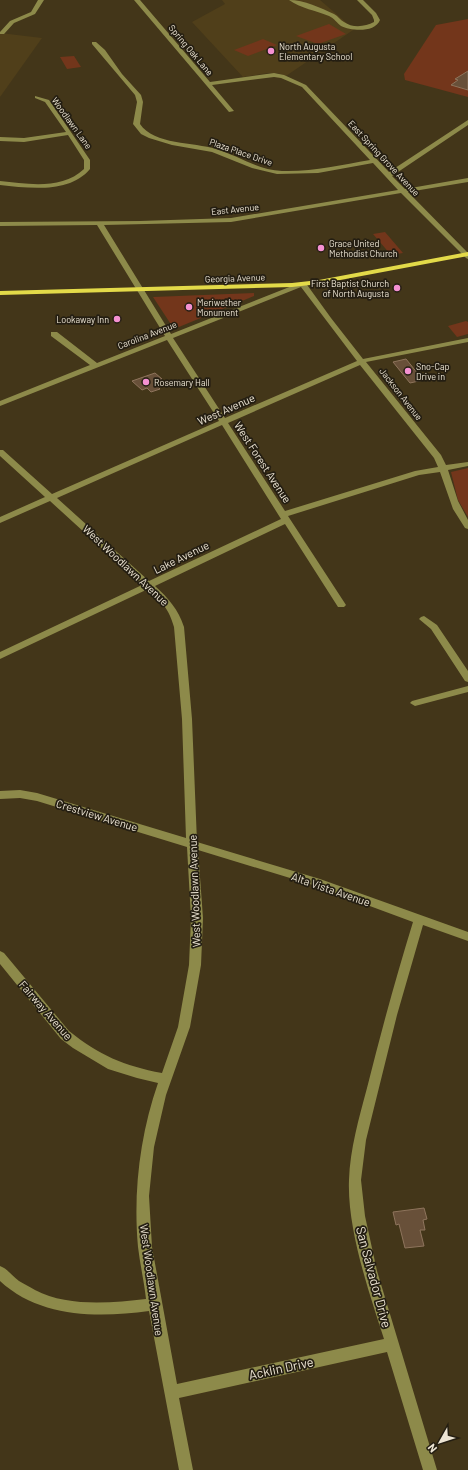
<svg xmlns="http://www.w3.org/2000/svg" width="468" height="1470" font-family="Barlow,sans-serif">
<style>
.built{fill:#503f1a}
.green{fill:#73361b}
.building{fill:#685039;stroke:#8e745c}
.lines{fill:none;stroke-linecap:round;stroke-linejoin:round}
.minor{fill:#8d8a4a;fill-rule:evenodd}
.major{fill:#e3da49;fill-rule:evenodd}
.poi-dot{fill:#f591d2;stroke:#241e12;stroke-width:1.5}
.labels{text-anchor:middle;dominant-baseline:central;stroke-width:3.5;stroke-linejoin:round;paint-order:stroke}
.far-poi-label{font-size:9px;fill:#ece4d3;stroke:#241e12;text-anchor:start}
.far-street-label{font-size:9px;fill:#ece4d3;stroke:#241e12}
.street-label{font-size:11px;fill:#ece4d3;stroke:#241e12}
.near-street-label{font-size:13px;fill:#ece4d3;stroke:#241e12}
</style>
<rect width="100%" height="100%" fill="#433619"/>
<g class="built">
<path d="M222,0H320L349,25L356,28L286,76L277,73H268L243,77L192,22L225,4Z"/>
<path d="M0,33L42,38L0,97Z"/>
</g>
<g class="green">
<path d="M468,19V97L405,80L404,74L436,25Z"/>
<path d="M329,24L346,34L318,44L296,36Z"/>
<path d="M263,39L277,45L248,56L234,50Z"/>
<path d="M74,56L81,67L67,69L60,57Z"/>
<path d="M385,232L403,253L391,255L373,234Z"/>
<path d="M254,293V296L174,329L153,297Z"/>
<path d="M466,321L468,322V334L457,337L448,326Z"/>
<path d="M468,468V517L458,500L451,472Z"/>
</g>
<g class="building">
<path d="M468,71V90L451,85L458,80L455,79Z"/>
<path d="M406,359L423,380L410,383L393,362Z"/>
<path d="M155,373L162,379L158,380L161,383L156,385L160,389L151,392L147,388L142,390L132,381Z"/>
<path d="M424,1208L427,1219L423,1220L425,1230H420L424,1246L405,1248L399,1224L396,1225L393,1212Z"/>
</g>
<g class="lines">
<g class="minor">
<path d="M38,0H44L35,14L14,23L4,34H0V32L10,21L31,12Z"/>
<path d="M134,0H140L210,82L274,73L284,75L306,85L389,172L468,120V125L392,176L405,189L468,178V182L408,192L468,253V259L466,258L401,193L231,222L104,225L171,334L302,282H305L331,318L363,359L468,338V342L366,362L441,455L446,465L468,462V466L448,470L458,501L468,520V529L465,528L453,509L440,472L419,475L288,516L346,605L344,607H338L285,524L155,586C169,599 178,609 184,627L192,719L197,842L320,879L468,932V941L423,925L397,1015L366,1140L361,1180L365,1216L377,1271L437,1470H423L387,1352L179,1398L193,1470H179L149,1311C98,1318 40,1318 0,1281V1266C8,1269 12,1276 19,1281C24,1284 30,1287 35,1290C67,1307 111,1303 146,1299C144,1281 140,1264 138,1247C133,1192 140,1135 158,1083L137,1078L108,1069L73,1048L61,1039L0,964V951L4,953L69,1031C99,1055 124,1066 162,1073L178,1027L189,965L191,918L187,847L37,801L20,798L0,799V791L20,790L37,793L186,838L182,719L174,627C169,609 162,602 148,589L0,659V652L142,585L50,501L0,523V517L45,497L0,456V450H3L52,494L219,421L167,340L0,406V401L90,365L51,336V332H57L97,363L165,336L97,225L0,226V222L140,221L231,218L398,190L373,163L318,173L277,174L252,168L212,152L172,145L149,138L141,134L133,124L137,102L135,95L92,44V42H96L105,50L122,74L141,95L143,102L140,124C154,145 194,142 216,149C239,156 258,170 282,171C312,172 341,165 370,160L302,87L281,78L274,77L212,85L234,111L229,112ZM301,287L357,361L225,418L173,338ZM360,365L434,458L438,467L415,471L285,511L228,423ZM222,425L281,519L149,581L57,498ZM198,850L313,885L413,922C396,977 381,1032 367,1088C359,1118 350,1149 349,1180C347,1229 369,1292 384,1339L177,1384L152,1247L149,1196L154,1147L166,1095L190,1027L201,965L203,918Z"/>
<path d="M289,0C304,0 321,8 334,14C338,16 340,20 344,22C352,28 365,27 374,22V20L372,15L357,0H363L376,13L380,20C375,33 351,31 341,26C337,23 334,18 329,16C317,11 300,8 289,0Z"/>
<path d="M35,96L49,100L90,160V169C69,194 29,188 0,185V181C28,184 62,190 84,169V160L68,135L24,142L0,141V137L24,138L66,132L45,102L35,98Z"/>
<path d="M424,616L437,625L468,671V682L465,681L431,629L419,619L421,617Z"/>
<path d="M468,686V692L415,706L410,703L412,701Z"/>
</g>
<path class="major" d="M468,252V256L319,284L292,287L0,295V291L292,283L319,280Z"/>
</g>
<g class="poi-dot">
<circle cx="271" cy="51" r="4"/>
<circle cx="321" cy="248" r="4"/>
<circle cx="397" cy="288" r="4"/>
<circle cx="189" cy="307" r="4"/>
<circle cx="117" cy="319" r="4"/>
<circle cx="408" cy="371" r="4"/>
<circle cx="146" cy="382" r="4"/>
</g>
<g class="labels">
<g class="far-poi-label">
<text x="279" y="46">North Augusta<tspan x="279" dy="10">Elementary School</tspan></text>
<text x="329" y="243">Grace United<tspan x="329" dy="10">Methodist Church</tspan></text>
<text x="389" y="283" text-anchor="end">First Baptist Church<tspan x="389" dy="10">of North Augusta</tspan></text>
<text x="197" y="302">Meriwether<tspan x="197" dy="10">Monument</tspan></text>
<text x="109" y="319" text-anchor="end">Lookaway Inn</text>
<text x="416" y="366">Sno-Cap<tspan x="416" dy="10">Drive in</tspan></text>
<text x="154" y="382">Rosemary Hall</text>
</g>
<g class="far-street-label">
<text transform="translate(191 50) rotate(50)">Spring Oak Lane</text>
<text transform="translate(72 123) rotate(54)">Woodlawn Lane</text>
<text transform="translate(241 152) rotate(19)">Plaza Place Drive</text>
<text transform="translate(384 158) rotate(47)">East Spring Grove Avenue</text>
<text transform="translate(235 209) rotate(-6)">East Avenue</text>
<text transform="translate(235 278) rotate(-2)">Georgia Avenue</text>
<text transform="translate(147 335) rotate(-21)">Carolina Avenue</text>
<text transform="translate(401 394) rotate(52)">Jackson Avenue</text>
</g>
<g class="street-label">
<text transform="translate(226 409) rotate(-24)">West Avenue</text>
<text transform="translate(263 462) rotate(57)">West Forest Avenue</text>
<text transform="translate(181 557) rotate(-26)">Lake Avenue</text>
<text transform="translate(126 565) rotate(43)">West Woodlawn Avenue</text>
<text transform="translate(97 815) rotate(17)">Crestview Avenue</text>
<text transform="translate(331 889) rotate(19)">Alta Vista Avenue</text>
<text transform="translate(194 891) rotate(-92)">West Woodlawn Avenue</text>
<text transform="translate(46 1010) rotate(49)">Fairway Avenue</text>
<text transform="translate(152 1280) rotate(82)">West Woodlawn Avenue</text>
</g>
<g class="near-street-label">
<text transform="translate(374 1277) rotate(75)">San Salvador Drive</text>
<text transform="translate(281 1368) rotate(-12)">Acklin Drive</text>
</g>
</g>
<g transform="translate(440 1442) rotate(231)" stroke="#241e12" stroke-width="3" paint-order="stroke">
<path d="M0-3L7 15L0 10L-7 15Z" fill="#ece4d3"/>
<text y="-6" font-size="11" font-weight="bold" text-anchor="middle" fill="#ece4d3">N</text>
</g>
</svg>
